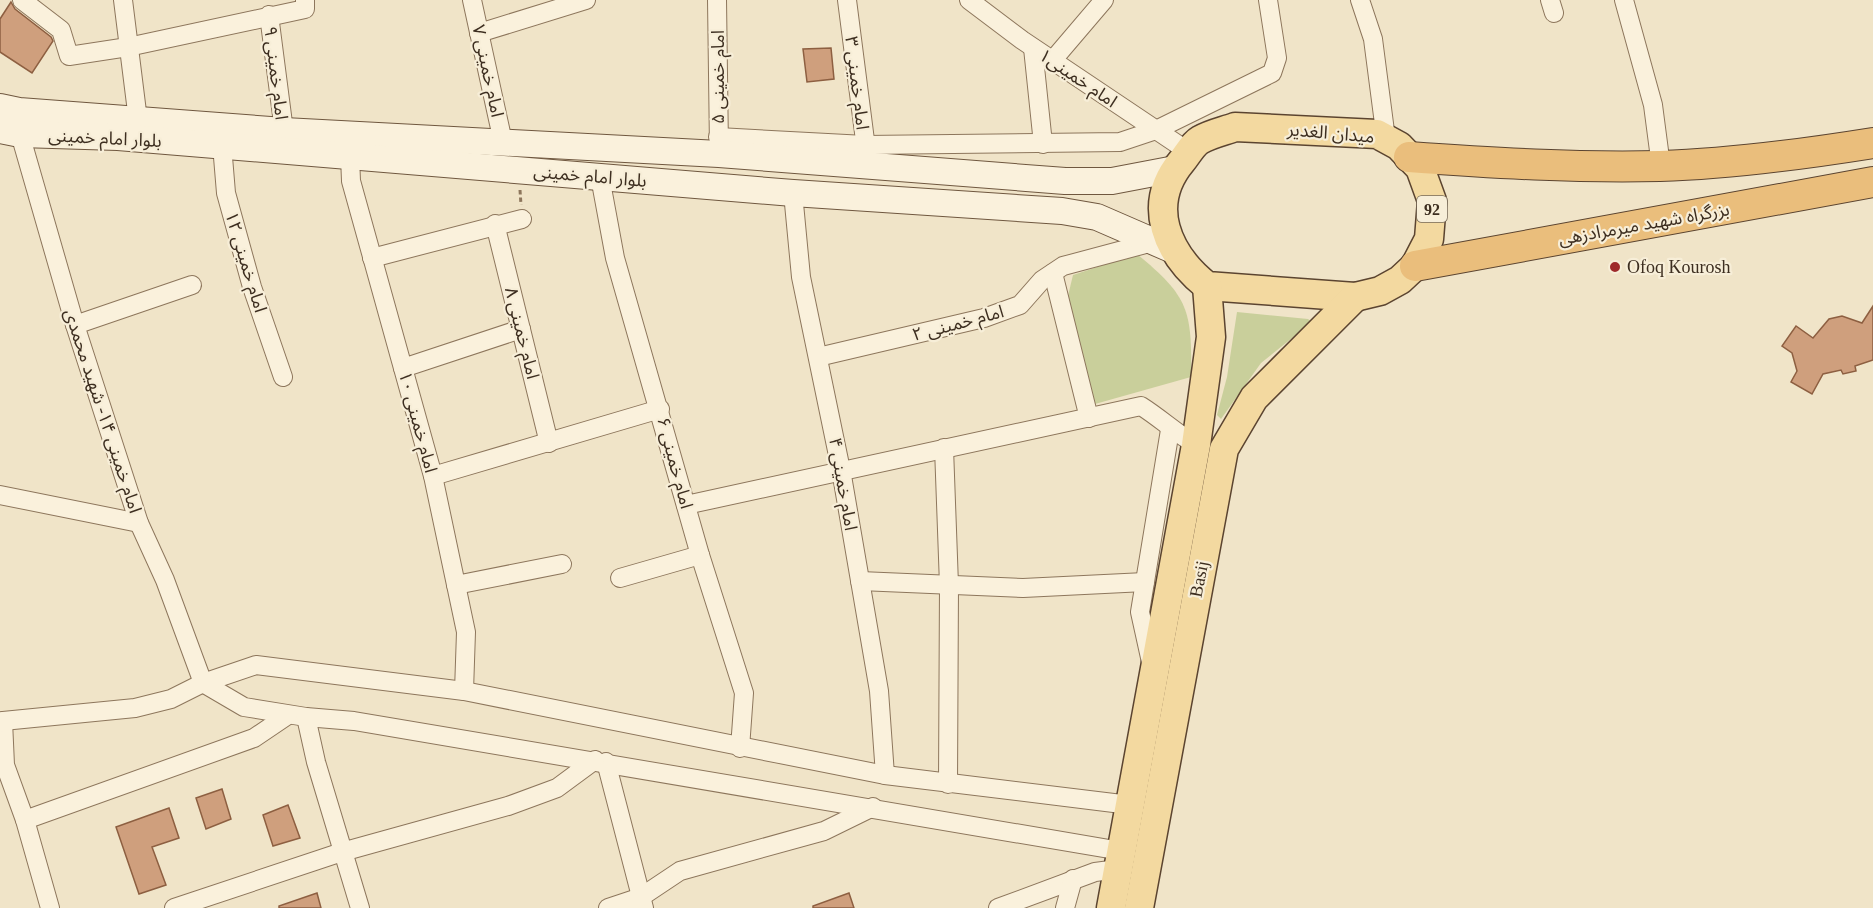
<svg xmlns="http://www.w3.org/2000/svg" width="1873" height="908" font-family="'Times New Roman','Noto Sans Arabic',serif">
<style>
.green{fill:#c9cf9b}
.building{fill:#cf9f7d;stroke:#8d5f41;stroke-width:1.5}
.lines{fill:none;stroke-linecap:round;stroke-linejoin:round}
.minor-casing{stroke:#8d765c;stroke-width:20}
.secondary-casing{stroke:#6f573f;stroke-width:28}
.primary-casing{stroke:#5b4430;stroke-width:31}
.trunk-casing{stroke:#5b4430;stroke-width:32}
.path{stroke:#8d765c;stroke-width:3;stroke-dasharray:4.5 3;stroke-linecap:butt}
.minor{stroke:#faf1dc;stroke-width:18}
.secondary{stroke:#faf1dc;stroke-width:26}
.primary{stroke:#f3d9a0;stroke-width:28}
.trunk{stroke:#eabe7c;stroke-width:30}
.poi-dot{fill:#9e2a2b;stroke:#f7eed8;stroke-width:2}
.labels{text-anchor:middle;dominant-baseline:central;stroke-width:4.5;stroke-linejoin:round;paint-order:stroke}
.shield{fill:#f7eed8;stroke:#756857;stroke-width:1.5}
.shield-label{font-size:16px;font-weight:bold;fill:#3d2e20}
.street-label{font-size:18px;fill:#3d2e20;stroke:#f7eed8}
.poi-label{font-size:18px;fill:#3d2e20;stroke:#f7eed8;text-anchor:start}
</style>
<rect width="100%" height="100%" fill="#f0e4c8"/>
<g class="green">
<path d="M1137,254C1189,297 1192,310 1191,377L1095,404L1066,304L1073,275Z"/>
<path d="M1237,312L1308,319L1312,322L1261,363L1221,419L1217,415L1227,377Z"/>
</g>
<g class="building">
<path d="M11,2L15,9L51,37L53,41L32,73L0,52V19Z"/>
<path d="M831,48L834,79L807,82L803,49Z"/>
<path d="M1873,306V360L1855,366L1856,371L1843,374L1841,370L1823,374L1812,394L1791,382L1797,371L1792,353L1782,346L1796,326L1813,338L1829,319L1842,316L1862,323Z"/>
<path d="M222,789L231,819L206,829L196,798Z"/>
<path d="M288,805L300,838L273,846L263,815Z"/>
<path d="M169,808L179,838L152,847L166,885L139,894L116,827Z"/>
<path d="M317,893L321,908H279V906Z"/>
<path d="M849,893L854,908H813V906Z"/>
</g>
<g class="lines">
<defs>
<g id="minor">
<path d="M22,0L61,30L69,56L128,47L305,9V0"/>
<path d="M123,0L138,120"/>
<path d="M472,0L503,142"/>
<path d="M717,0L719,148"/>
<path d="M847,0L867,156"/>
<path d="M969,0L1022,40L1189,152"/>
<path d="M1360,0L1373,39L1386,139"/>
<path d="M1550,0L1554,13"/>
<path d="M1624,0L1653,105L1661,166"/>
<path d="M269,15L284,131"/>
<path d="M479,33L586,0"/>
<path d="M1033,48L1043,144"/>
<path d="M1052,61L1104,0"/>
<path d="M20,134L75,325L139,523L165,580L203,683"/>
<path d="M718,137L865,145L1120,142L1156,130L1272,73L1277,58L1268,0"/>
<path d="M222,145L226,193L252,287L283,377"/>
<path d="M350,156L351,181L433,476L466,632L464,691"/>
<path d="M600,177L615,258L700,555L744,693L740,748"/>
<path d="M793,193L801,277L841,470L879,691L885,775"/>
<path d="M495,224L549,443"/>
<path d="M372,258L522,219"/>
<path d="M1053,273L1089,418"/>
<path d="M75,325L192,285"/>
<path d="M818,357L984,318L1020,305L1042,280L1063,266L1153,242"/>
<path d="M403,368L521,329"/>
<path d="M944,448L949,585L948,784"/>
<path d="M433,476L660,409"/>
<path d="M0,495L139,523"/>
<path d="M686,505L1141,406C1160,418 1176,433 1196,445"/>
<path d="M620,578L700,555"/>
<path d="M860,581L1023,588L1145,582"/>
<path d="M456,585L562,564"/>
<path d="M1151,662L1140,612L1170,430"/>
<path d="M203,683L244,707L306,717L354,721L1121,851"/>
<path d="M306,717L316,762L360,908"/>
<path d="M3,721L5,765L25,820L50,908"/>
<path d="M0,723L3,721L135,708L171,699L203,683L256,665L464,691L885,775L1130,805"/>
<path d="M606,762L644,908"/>
<path d="M25,820L254,738L288,715"/>
<path d="M174,908L342,852L508,806L557,788L595,760"/>
<path d="M608,908L641,897L680,871L824,831L873,807"/>
<path d="M998,908L1095,872L1118,869"/>
<path d="M1065,908L1073,879"/>
</g>
<g id="secondary">
<path d="M0,107L19,111L284,131L719,154L1065,181H1112L1175,169"/>
<path d="M0,130L20,134L118,137L793,193L1062,211L1097,217L1173,250"/>
</g>
<g id="primary">
<path d="M1235,127L1377,134L1399,146L1420,168L1432,201L1429,239L1415,266L1400,280L1380,291L1355,297L1207,286C1167,254 1145,205 1182,161C1187,155 1193,144 1200,140C1210,134 1224,131 1235,127Z"/>
<path d="M1111,908L1196,445L1211,337L1207,286"/>
<path d="M1139,908L1224,449L1254,398L1355,297"/>
</g>
<g id="trunk">
<path d="M1409,157C1493,163 1577,168 1660,166C1730,164 1804,154 1873,143"/>
<path d="M1415,266L1873,182"/>
</g>
</defs>
<use href="#minor" class="minor-casing"/>
<use href="#secondary" class="secondary-casing"/>
<use href="#primary" class="primary-casing"/>
<use href="#trunk" class="trunk-casing"/>
<path class="path" d="M520,190L521,205"/>
<use href="#minor" class="minor"/>
<use href="#secondary" class="secondary"/>
<use href="#primary" class="primary"/>
<use href="#trunk" class="trunk"/>
</g>
<circle class="poi-dot" cx="1615" cy="267" r="6"/>
<g class="labels">
<rect class="shield" x="1417" y="196" width="30" height="26" rx="4.5"/>
<g class="shield-label">
<text x="1432" y="209">92</text>
</g>
<g class="street-label">
<text transform="translate(488 71) rotate(78)">امام خمینی ۷</text>
<text transform="translate(276 73) rotate(83)">امام خمینی ۹</text>
<text transform="translate(718 77) rotate(-90)">امام خمینی ۵</text>
<text transform="translate(1078 78) rotate(34)">امام خمینی۱</text>
<text transform="translate(857 83) rotate(83)">امام خمینی ۳</text>
<text transform="translate(1331 133) rotate(5)">میدان الغدیر</text>
<text transform="translate(105 138) rotate(3)">بلوار امام خمینی</text>
<text transform="translate(590 176) rotate(5)">بلوار امام خمینی</text>
<text transform="translate(1644 224) rotate(-10)">بزرگراه شهید میرمرادزهی</text>
<text transform="translate(246 262) rotate(73)">امام خمینی ۱۲</text>
<text transform="translate(958 323) rotate(-15)">امام خمینی ۲</text>
<text transform="translate(522 333) rotate(76)">امام خمینی ۸</text>
<text transform="translate(103 411) rotate(72)">امام خمینی ۱۴- شهید محمدی</text>
<text transform="translate(418 422) rotate(75)">امام خمینی ۱۰</text>
<text transform="translate(675 463) rotate(75)">امام خمینی ۶</text>
<text transform="translate(843 484) rotate(80)">امام خمینی ۴</text>
<text transform="translate(1199 579) rotate(-79)">Basij</text>
</g>
<g class="poi-label">
<text x="1627" y="267">Ofoq Kourosh</text>
</g>
</g>
</svg>
